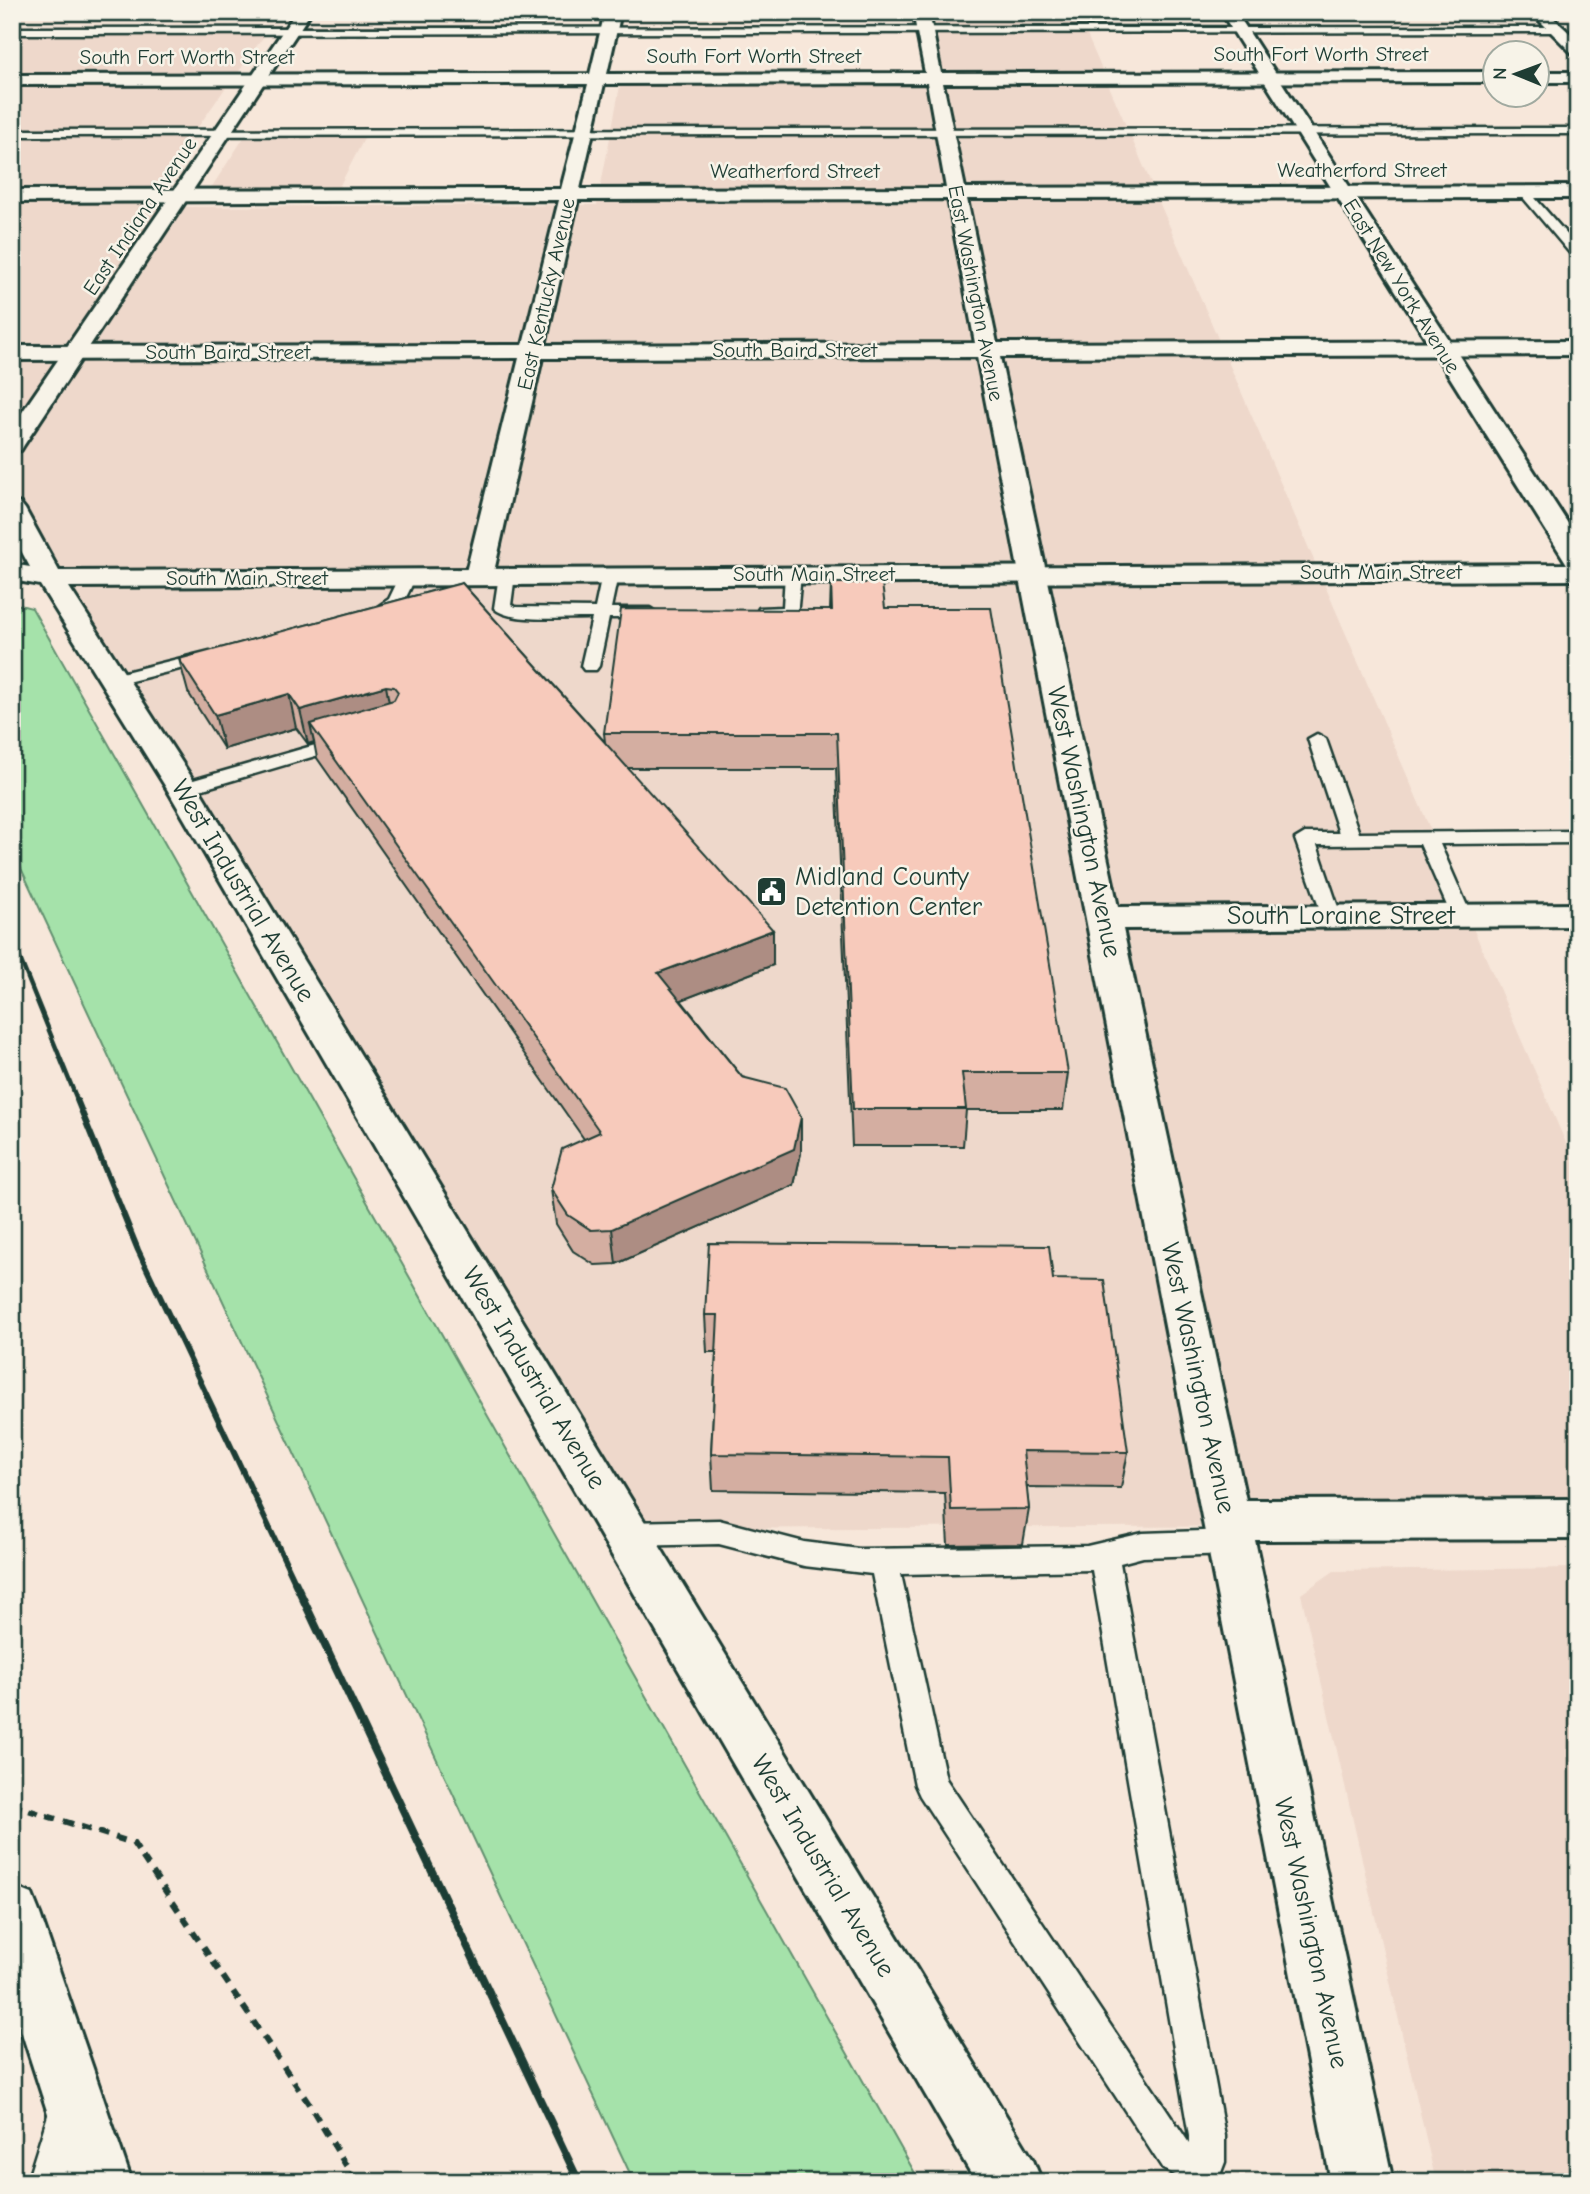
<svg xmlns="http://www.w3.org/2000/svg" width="1590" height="2194" font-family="'Comic Neue',sans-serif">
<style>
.built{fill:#eed8cb}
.green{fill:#a5e2aa;stroke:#62906f;stroke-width:2}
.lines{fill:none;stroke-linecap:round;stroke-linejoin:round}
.service-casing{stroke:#1f3d34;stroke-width:5}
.minor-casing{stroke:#1f3d34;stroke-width:6}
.tertiary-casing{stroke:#1f3d34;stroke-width:6}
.primary-casing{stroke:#1f3d34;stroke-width:6}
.path{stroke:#1f3d34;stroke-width:6;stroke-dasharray:10 8;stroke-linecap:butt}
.service{fill:#f7f3e8;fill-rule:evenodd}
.minor{fill:#f7f3e8;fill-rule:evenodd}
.tertiary{fill:#f7f3e8;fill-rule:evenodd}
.primary{fill:#f7f3e8;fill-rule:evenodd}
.rail-far2{stroke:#1f3d34;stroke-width:4.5}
.rail-far1{stroke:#1f3d34;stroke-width:6}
.rail{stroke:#1f3d34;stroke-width:8}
.wall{fill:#d4aea1;stroke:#1f3d34;stroke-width:2}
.shaded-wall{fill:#ad8d83;stroke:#1f3d34;stroke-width:2}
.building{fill:#f7cabb;stroke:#1f3d34;stroke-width:2}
.labels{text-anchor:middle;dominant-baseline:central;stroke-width:5;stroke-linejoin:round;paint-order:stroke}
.far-street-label{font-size:21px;fill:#1f3d34;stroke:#f7f3e8}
.street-label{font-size:26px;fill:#1f3d34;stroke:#f7f3e8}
.poi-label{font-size:26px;fill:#1f3d34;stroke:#f7f3e8;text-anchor:start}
</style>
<rect width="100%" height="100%" fill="#f7e7da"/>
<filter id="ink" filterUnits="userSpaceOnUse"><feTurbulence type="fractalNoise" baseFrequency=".0143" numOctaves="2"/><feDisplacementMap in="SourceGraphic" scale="14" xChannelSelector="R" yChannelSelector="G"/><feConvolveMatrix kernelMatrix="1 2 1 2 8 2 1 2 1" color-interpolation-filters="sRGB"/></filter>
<g filter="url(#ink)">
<g class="built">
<path d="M921,12H1077L1578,1171V1525L607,1529L12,518V83L226,87L142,207L597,205L620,86L933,77Z"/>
<path d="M12,33H266L237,74L12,76Z"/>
<path d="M366,135L339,187L211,188L245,136Z"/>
<path d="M1578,1568V2182H1436L1301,1594L1334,1571Z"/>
</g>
<path class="green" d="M12,603L32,608L920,2182H634L12,849Z"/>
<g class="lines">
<defs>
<g id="service">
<path d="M1558,27V31L1555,32L12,34V28Z"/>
<path d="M1578,128V134L12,136V130Z"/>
<path d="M1520,190H1528L1578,247V259L1574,258L1520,194Z"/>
<path d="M793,569L801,574L797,616H759L757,612L759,608L783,607L785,574Z"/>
<path d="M507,570L515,575L511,605L516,607L595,608L602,575L610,570L618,575L611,608H650L658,613L650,618H609L599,666L596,670H584L581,666L592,618C570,617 509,624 494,608L499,575Z"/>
<path d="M407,572L415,577C408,597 393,626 366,620L364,616L389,599L401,574Z"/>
<path d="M210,651L219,656L216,660L115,685L106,680L109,676Z"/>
<path d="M1317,734L1326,739L1359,833L1578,831V843L1440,844L1471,915L1468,920H1454L1451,915L1420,844L1317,845L1341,916L1338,921H1324L1295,839L1305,833H1339L1308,739Z"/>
<path d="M343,737L349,738L352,742L349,746L183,795L174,789L176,785Z"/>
<path d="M719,1520L804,1542L859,1549L1087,1546L1143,1533L1231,1530L1241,1533L1245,1542L1241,1551L1231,1554L1143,1557L1120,1563L1225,2136V2162L1220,2175C1194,2186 1187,2181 1163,2169L920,1796L915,1785L872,1574L804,1566L719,1544L627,1546L617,1543L613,1534L617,1525L627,1522ZM1092,1570L1189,2136V2143L946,1779L901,1574Z"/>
<path d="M66,2094L79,2099L84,2112L63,2182H27L53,2099Z"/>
</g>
<g id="minor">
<path d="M605,12H621L607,74L925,73L913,12H929L941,73L1496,72V82L943,83L965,188L1578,186V198L967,199L997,343L1578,341V355L1000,357L1118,907L1578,904V926L1123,929L1246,1500L1578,1499V1539L1255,1540L1393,2182H1331L977,357L542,358L493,576L489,582L479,584L469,582L465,576L519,358L12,360V346L523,345L559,200L12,202V190L561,189L588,84L12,85V75L590,74ZM927,83L946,188L580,189L604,84ZM948,199L975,343L545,345L578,200Z"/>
<path d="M1531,12H1547L1578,41V55L1572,53Z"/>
<rect x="1538" y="72" width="40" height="10"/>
</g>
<g id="tertiary">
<path d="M296,12H311L24,445L21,450L12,452V427Z"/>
<path d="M1221,12H1236L1578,539V580L69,587L199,789L1033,2160L1042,2182H976L167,789L40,585L12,580V564L30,567L12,534V501L21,504L25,509L59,571L1567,564Z"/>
</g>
<path id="primary" d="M12,1886L32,1894L40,1914L132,2182H70L12,2002Z"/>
</defs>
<use href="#service" class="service-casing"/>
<use href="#minor" class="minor-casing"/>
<use href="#tertiary" class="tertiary-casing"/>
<use href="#primary" class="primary-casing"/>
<path class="path" d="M12,1805L133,1843L309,2104L356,2182"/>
<use href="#service" class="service"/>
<use href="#minor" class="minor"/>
<use href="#tertiary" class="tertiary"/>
<use href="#primary" class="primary"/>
<path class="rail-far2" d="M12,939L78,1102"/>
<path class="rail-far1" d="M77,1100L138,1250L296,1584"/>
<path class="rail" d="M295,1582L579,2182"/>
</g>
<g class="wall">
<path d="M462,583L605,742L604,733L830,610L831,583L885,608L1068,1073L1063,1110H966L963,1146H852L836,768H627L773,965L681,1000L742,1077L801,1117V1153L794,1185L616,1264L595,1265L573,1251L556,1224L551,1189L584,1139L317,758L314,742L308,744L296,728L224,749L188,692L179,659Z"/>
<path d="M1053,1279L1128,1452L1121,1488L1026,1487L1029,1509L1023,1544L948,1545L945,1493L713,1490L711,1454L716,1352H707L705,1315Z"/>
</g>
<g class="shaded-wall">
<path d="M386,686L392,719L310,724L314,742L308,744L300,710Z"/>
<path d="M289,694L296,728L224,749L215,715Z"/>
<path d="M773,930V965L661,1008L658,973Z"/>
<path d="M801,1117V1153L794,1185L616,1264L612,1229Z"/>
</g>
<g class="building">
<path d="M462,583L773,930L658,973L742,1077L785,1088L801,1117L794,1149L612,1229L591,1230L568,1215L551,1189L562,1149L600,1132L310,724L394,700L398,692L394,687L386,686L300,710L289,694L215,715L179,659Z"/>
<path d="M831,583H882L885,608H991L1068,1073H962L966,1109H853L837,733H604L621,609L832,610Z"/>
<path d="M709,1243L1049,1246L1053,1279L1104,1280L1128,1452L1023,1451L1029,1509L951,1510L948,1457L711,1454L718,1315H705Z"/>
</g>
</g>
<defs>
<symbol id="civic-square" viewBox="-11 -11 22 22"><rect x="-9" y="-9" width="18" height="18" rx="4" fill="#1f3d34" stroke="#f7f3e8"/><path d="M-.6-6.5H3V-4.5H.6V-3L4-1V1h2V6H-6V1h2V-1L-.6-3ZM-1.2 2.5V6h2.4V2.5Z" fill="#fff"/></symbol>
</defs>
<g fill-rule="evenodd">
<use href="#civic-square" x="754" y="874" width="35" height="35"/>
</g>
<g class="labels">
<g class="far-street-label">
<text x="1321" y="54">South Fort Worth Street</text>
<text x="754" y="56">South Fort Worth Street</text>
<text x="187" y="57">South Fort Worth Street</text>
<text x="1362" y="170">Weatherford Street</text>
<text x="795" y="171">Weatherford Street</text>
<text transform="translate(140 216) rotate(-56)">East Indiana Avenue</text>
<text transform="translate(1402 286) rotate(58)">East New York Avenue</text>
<text transform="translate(976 293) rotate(79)">East Washington Avenue</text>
<text transform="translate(546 294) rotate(-77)">East Kentucky Avenue</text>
<text x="795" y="350">South Baird Street</text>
<text x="228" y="352">South Baird Street</text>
<text x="1381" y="572">South Main Street</text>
<text x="814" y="574">South Main Street</text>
<text x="247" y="578">South Main Street</text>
</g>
<g class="street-label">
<text transform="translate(1084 822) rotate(78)">West Washington Avenue</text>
<text transform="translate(243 891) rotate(59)">West Industrial Avenue</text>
<text x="1341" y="916">South Loraine Street</text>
<text transform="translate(534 1378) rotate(59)">West Industrial Avenue</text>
<text transform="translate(1198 1378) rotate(78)">West Washington Avenue</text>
<text transform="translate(823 1866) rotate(59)">West Industrial Avenue</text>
<text transform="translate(1311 1933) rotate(78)">West Washington Avenue</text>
</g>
<g class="poi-label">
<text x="795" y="877">Midland County<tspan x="795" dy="30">Detention Center</tspan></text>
</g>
</g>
<rect width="1590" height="2194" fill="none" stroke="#f7f3e8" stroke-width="42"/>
<rect x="21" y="21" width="1548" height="2152" fill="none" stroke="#1f3d34" stroke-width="2.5" filter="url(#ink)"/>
<g transform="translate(1516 74) rotate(271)"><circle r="33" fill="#f7f3e8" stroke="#a1aaa0" stroke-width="2"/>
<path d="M0-5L12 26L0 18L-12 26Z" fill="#1f3d34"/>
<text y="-10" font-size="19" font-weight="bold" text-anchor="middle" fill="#1f3d34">N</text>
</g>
</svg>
